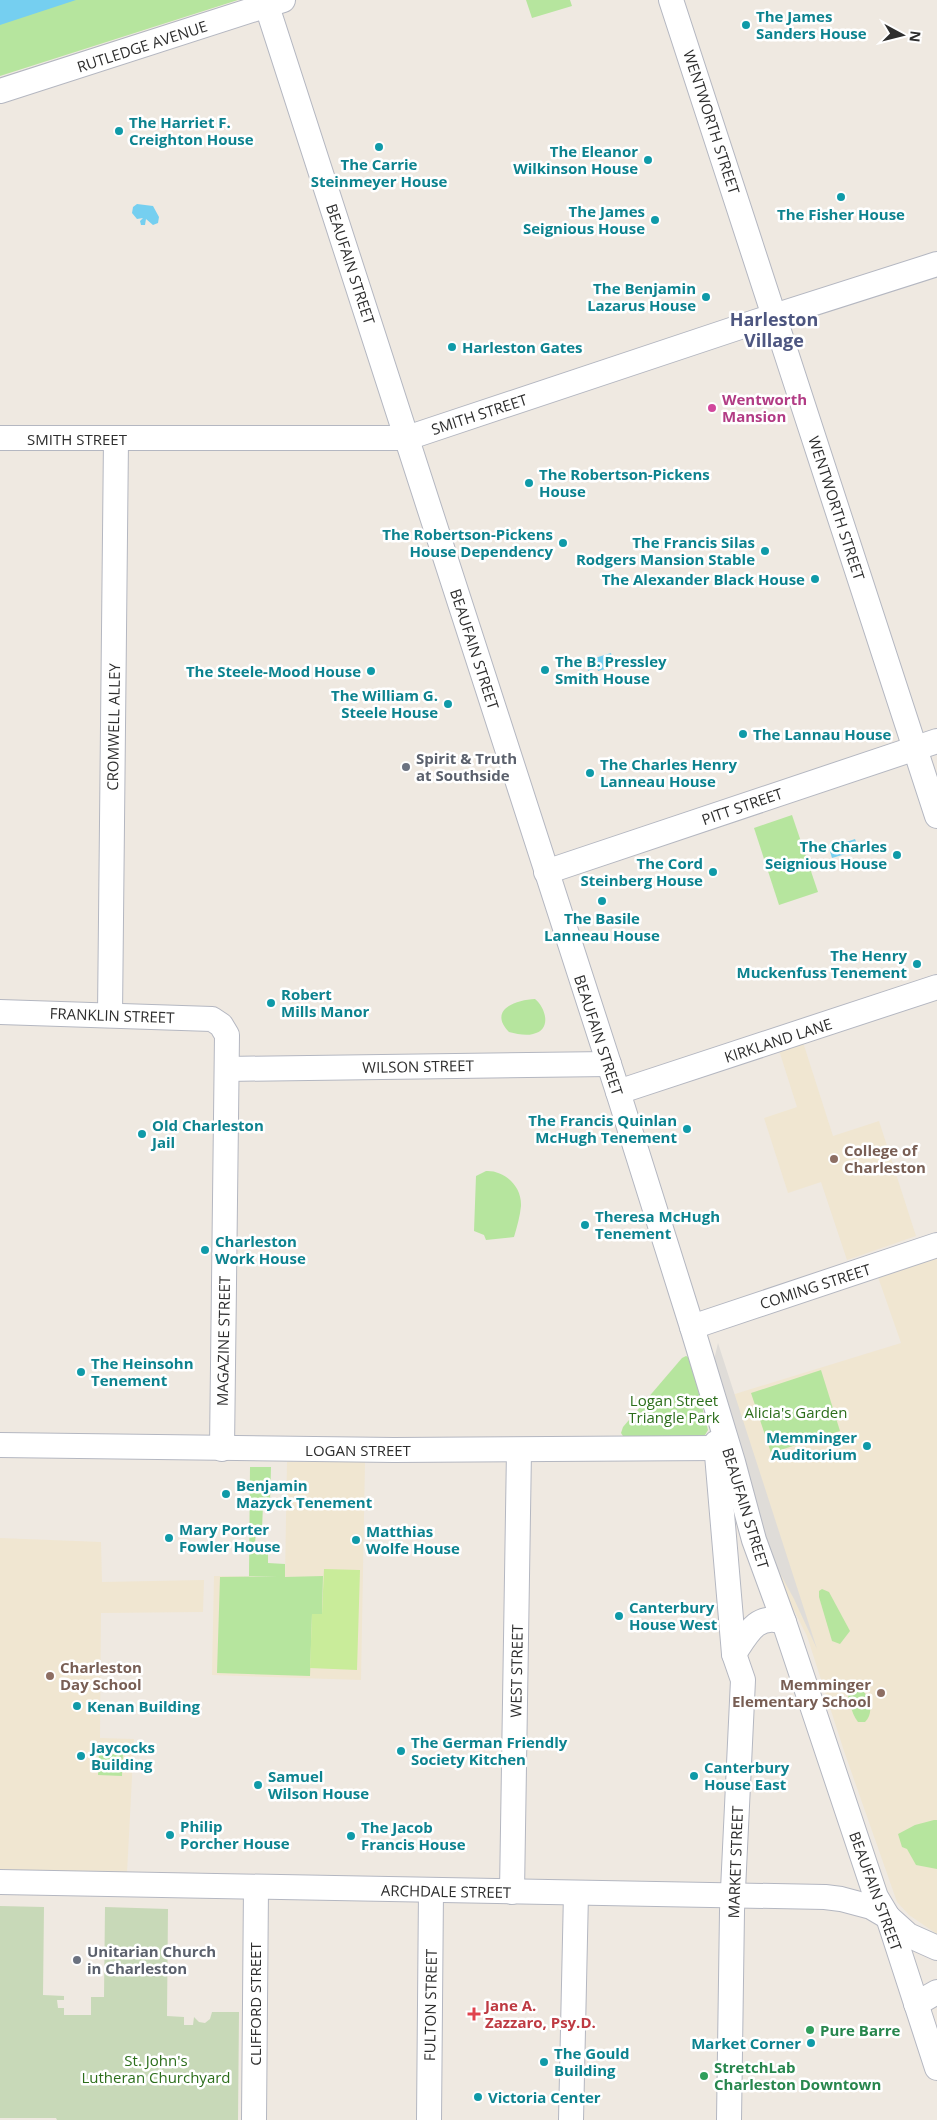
<svg xmlns="http://www.w3.org/2000/svg" width="937" height="2120" font-family="'Open Sans',sans-serif">
<style>
.education{fill:#f0e6d1}
.green{fill:#b6e59e}
.cemetery{fill:#c8d9b8}
.pitch{fill:#c9ec9a}
.plaza{fill:#dfdcd8}
.water{fill:#75cff0}
.lines{fill:none;stroke-linecap:round;stroke-linejoin:round}
.minor-casing{stroke:#b4b7c1;stroke-width:26}
.minor{stroke:#fff;stroke-width:24}
.culture-dot{fill:#0f9aa8;stroke:#fff;stroke-width:2}
.hotel-dot{fill:#d1479c;stroke:#fff;stroke-width:2}
.worship-dot{fill:#6b7280;stroke:#fff;stroke-width:2}
.education-dot{fill:#8d6e63;stroke:#fff;stroke-width:2}
.health-dot{fill:#e0444e;stroke:#fff;stroke-width:2}
.leisure-dot{fill:#2e9e5b;stroke:#fff;stroke-width:2}
.labels{text-anchor:middle;dominant-baseline:central;stroke-width:5;stroke-linejoin:round;paint-order:stroke}
.culture-label{font-size:15px;font-weight:bold;fill:#0d838f;stroke:#fff;text-anchor:start}
.street-label{font-size:15px;fill:#2e2e2e;stroke:#fff}
.hotel-label{font-size:15px;font-weight:bold;fill:#b23c85;stroke:#fff;text-anchor:start}
.worship-label{font-size:15px;font-weight:bold;fill:#5b616d;stroke:#fff;text-anchor:start}
.education-label{font-size:15px;font-weight:bold;fill:#785e54;stroke:#fff;text-anchor:start}
.park-label{font-size:15px;fill:#2c6e1b;stroke:#fff}
.health-label{font-size:15px;font-weight:bold;fill:#be3a42;stroke:#fff;text-anchor:start}
.leisure-label{font-size:15px;font-weight:bold;fill:#27864d;stroke:#fff;text-anchor:start}
.quarter-label{font-size:18px;font-weight:bold;fill:#4d5680;stroke:#fff}
</style>
<rect width="100%" height="100%" fill="#efe9e1"/>
<g class="education">
<path d="M801,1036L833,1136L879,1121L916,1236L847,1260L821,1182L788,1193L764,1118L797,1107L777,1044Z"/>
<path d="M937,1258V1934L909,1915L897,1902L844,1751L807,1636L768,1559L722,1398L901,1343L878,1277Z"/>
<path d="M287,1462H365L361,1680L212,1675L214,1576L285,1577Z"/>
<path d="M0,1538L101,1542L102,1582L204,1580L203,1612L101,1613L100,1738L134,1739L127,1873L0,1872Z"/>
</g>
<g class="green">
<path d="M0,0H238L0,76Z"/>
<path d="M526,0H570L572,6L532,18Z"/>
<path d="M792,815L818,892L779,905L754,828Z"/>
<path d="M535,999C546,1008 552,1030 533,1034C526,1036 517,1034 509,1032C488,1010 515,1000 535,999Z"/>
<path d="M486,1171C504,1170 522,1186 521,1206C520,1216 517,1227 514,1237L486,1240L484,1235L474,1231L476,1176Z"/>
<path d="M686,1356L690,1358L708,1430L705,1435L699,1438L623,1436L621,1433L623,1427L682,1358Z"/>
<path d="M821,1370L840,1431L771,1453L751,1393Z"/>
<path d="M250,1467H271L270,1502H267V1505H263L262,1529L256,1530L255,1545H266V1547H268V1563L285,1564V1577L323,1576L322,1614H312L310,1676L217,1673L220,1577L278,1576H249Z"/>
<path d="M822,1589L829,1592L850,1631L840,1644L832,1641L819,1597V1591Z"/>
<path d="M848,1683C865,1684 878,1709 865,1722H858C851,1713 846,1694 848,1683Z"/>
<path d="M99,1751L123,1752L122,1776L98,1775Z"/>
<path d="M934,1820H937V1869L916,1865L907,1849L902,1847L898,1834L915,1825Z"/>
</g>
<path class="cemetery" d="M0,1906L44,1907L43,1995L64,1996V2000H57L58,2008H64V2015H91V1997H104L105,1907L168,1909L167,2016L184,2017V2025H193L194,2017L199,2022L205,2023L210,2019L212,2012H239L238,2120H57L56,2118H0Z"/>
<path class="pitch" d="M324,1569L360,1570L357,1670L310,1668L312,1614H322Z"/>
<path class="plaza" d="M718,1343L817,1649L794,1599L769,1553L716,1372L714,1360Z"/>
<g class="water">
<path d="M0,0H76L0,25Z"/>
<path d="M137,204L153,206L159,217L158,223L153,225L146,219L145,225H141L140,221L143,218L137,219L132,213L133,207Z"/>
<path d="M611,653L614,663L604,666L605,669L598,671L597,668L588,671L585,661Z"/>
<path d="M855,839L859,850L832,858L829,848Z"/>
</g>
<g class="lines">
<defs>
<g id="minor">
<path d="M265,0L618,1092L692,1327L733,1462L754,1540L784,1622L876,1897L888,1917L937,2068"/>
<path d="M671,0L937,816"/>
<path d="M0,91L283,0"/>
<path d="M0,438H407L755,322L937,264"/>
<path d="M546,872L937,741"/>
<path d="M0,1012L212,1019L221,1025L227,1035L222,1449"/>
<path d="M110,1015L116,439"/>
<path d="M227,1069L609,1064"/>
<path d="M618,1092L937,987"/>
<path d="M692,1327L937,1245"/>
<path d="M716,1443L734,1654L743,1680L732,1911L729,2120"/>
<path d="M0,1445L394,1450L717,1448"/>
<path d="M734,1654C747,1634 757,1612 784,1622"/>
<path d="M0,1882L825,1897L841,1899L871,1907L888,1917L908,1935L937,1948"/>
<path d="M512,1892L519,1450"/>
<path d="M916,2004L937,1992"/>
<path d="M254,2120L256,1887"/>
<path d="M429,2120L431,1890"/>
<path d="M571,2120L576,1893"/>
</g>
</defs>
<use href="#minor" class="minor-casing"/>
<use href="#minor" class="minor"/>
</g>
<g class="culture-dot">
<circle cx="746" cy="25" r="5"/>
<circle cx="119" cy="131" r="5"/>
<circle cx="379" cy="147" r="5"/>
<circle cx="648" cy="160" r="5"/>
<circle cx="841" cy="197" r="5"/>
<circle cx="655" cy="220" r="5"/>
<circle cx="706" cy="297" r="5"/>
<circle cx="452" cy="347" r="5"/>
<circle cx="529" cy="483" r="5"/>
<circle cx="563" cy="543" r="5"/>
<circle cx="765" cy="551" r="5"/>
<circle cx="815" cy="579" r="5"/>
<circle cx="545" cy="670" r="5"/>
<circle cx="371" cy="671" r="5"/>
<circle cx="448" cy="704" r="5"/>
<circle cx="743" cy="734" r="5"/>
<circle cx="590" cy="773" r="5"/>
<circle cx="897" cy="855" r="5"/>
<circle cx="713" cy="872" r="5"/>
<circle cx="602" cy="901" r="5"/>
<circle cx="917" cy="964" r="5"/>
<circle cx="271" cy="1003" r="5"/>
<circle cx="687" cy="1129" r="5"/>
<circle cx="142" cy="1134" r="5"/>
<circle cx="585" cy="1225" r="5"/>
<circle cx="205" cy="1250" r="5"/>
<circle cx="81" cy="1372" r="5"/>
<circle cx="867" cy="1446" r="5"/>
<circle cx="226" cy="1494" r="5"/>
<circle cx="169" cy="1538" r="5"/>
<circle cx="356" cy="1540" r="5"/>
<circle cx="619" cy="1616" r="5"/>
<circle cx="77" cy="1706" r="5"/>
<circle cx="401" cy="1751" r="5"/>
<circle cx="81" cy="1756" r="5"/>
<circle cx="694" cy="1776" r="5"/>
<circle cx="258" cy="1785" r="5"/>
<circle cx="170" cy="1835" r="5"/>
<circle cx="351" cy="1836" r="5"/>
<circle cx="811" cy="2043" r="5"/>
<circle cx="544" cy="2062" r="5"/>
<circle cx="478" cy="2097" r="5"/>
</g>
<circle class="hotel-dot" cx="712" cy="408" r="5"/>
<g class="worship-dot">
<circle cx="406" cy="767" r="5"/>
<circle cx="77" cy="1960" r="5"/>
</g>
<g class="education-dot">
<circle cx="834" cy="1159" r="5"/>
<circle cx="50" cy="1676" r="5"/>
<circle cx="881" cy="1693" r="5"/>
</g>
<path class="health-dot" d="M471.5 2006.5h5v5h5v5h-5v5h-5v-5h-5v-5h5z"/>
<g class="leisure-dot">
<circle cx="810" cy="2030" r="5"/>
<circle cx="704" cy="2076" r="5"/>
</g>
<g class="labels">
<g class="culture-label">
<text x="756" y="16">The James<tspan x="756" dy="17">Sanders House</tspan></text>
<text x="129" y="122">The Harriet F.<tspan x="129" dy="17">Creighton House</tspan></text>
<text x="638" y="151" text-anchor="end">The Eleanor<tspan x="638" dy="17">Wilkinson House</tspan></text>
<text x="379" y="164" text-anchor="middle">The Carrie<tspan x="379" dy="17">Steinmeyer House</tspan></text>
<text x="645" y="211" text-anchor="end">The James<tspan x="645" dy="17">Seignious House</tspan></text>
<text x="841" y="214" text-anchor="middle">The Fisher House</text>
<text x="696" y="288" text-anchor="end">The Benjamin<tspan x="696" dy="17">Lazarus House</tspan></text>
<text x="462" y="347">Harleston Gates</text>
<text x="539" y="474">The Robertson-Pickens<tspan x="539" dy="17">House</tspan></text>
<text x="553" y="534" text-anchor="end">The Robertson-Pickens<tspan x="553" dy="17">House Dependency</tspan></text>
<text x="755" y="542" text-anchor="end">The Francis Silas<tspan x="755" dy="17">Rodgers Mansion Stable</tspan></text>
<text x="805" y="579" text-anchor="end">The Alexander Black House</text>
<text x="555" y="661">The B. Pressley<tspan x="555" dy="17">Smith House</tspan></text>
<text x="361" y="671" text-anchor="end">The Steele-Mood House</text>
<text x="438" y="695" text-anchor="end">The William G.<tspan x="438" dy="17">Steele House</tspan></text>
<text x="753" y="734">The Lannau House</text>
<text x="600" y="764">The Charles Henry<tspan x="600" dy="17">Lanneau House</tspan></text>
<text x="887" y="846" text-anchor="end">The Charles<tspan x="887" dy="17">Seignious House</tspan></text>
<text x="703" y="863" text-anchor="end">The Cord<tspan x="703" dy="17">Steinberg House</tspan></text>
<text x="602" y="918" text-anchor="middle">The Basile<tspan x="602" dy="17">Lanneau House</tspan></text>
<text x="907" y="955" text-anchor="end">The Henry<tspan x="907" dy="17">Muckenfuss Tenement</tspan></text>
<text x="281" y="994">Robert<tspan x="281" dy="17">Mills Manor</tspan></text>
<text x="677" y="1120" text-anchor="end">The Francis Quinlan<tspan x="677" dy="17">McHugh Tenement</tspan></text>
<text x="152" y="1125">Old Charleston<tspan x="152" dy="17">Jail</tspan></text>
<text x="595" y="1216">Theresa McHugh<tspan x="595" dy="17">Tenement</tspan></text>
<text x="215" y="1241">Charleston<tspan x="215" dy="17">Work House</tspan></text>
<text x="91" y="1363">The Heinsohn<tspan x="91" dy="17">Tenement</tspan></text>
<text x="857" y="1437" text-anchor="end">Memminger<tspan x="857" dy="17">Auditorium</tspan></text>
<text x="236" y="1485">Benjamin<tspan x="236" dy="17">Mazyck Tenement</tspan></text>
<text x="179" y="1529">Mary Porter<tspan x="179" dy="17">Fowler House</tspan></text>
<text x="366" y="1531">Matthias<tspan x="366" dy="17">Wolfe House</tspan></text>
<text x="629" y="1607">Canterbury<tspan x="629" dy="17">House West</tspan></text>
<text x="87" y="1706">Kenan Building</text>
<text x="411" y="1742">The German Friendly<tspan x="411" dy="17">Society Kitchen</tspan></text>
<text x="91" y="1747">Jaycocks<tspan x="91" dy="17">Building</tspan></text>
<text x="704" y="1767">Canterbury<tspan x="704" dy="17">House East</tspan></text>
<text x="268" y="1776">Samuel<tspan x="268" dy="17">Wilson House</tspan></text>
<text x="180" y="1826">Philip<tspan x="180" dy="17">Porcher House</tspan></text>
<text x="361" y="1827">The Jacob<tspan x="361" dy="17">Francis House</tspan></text>
<text x="801" y="2043" text-anchor="end">Market Corner</text>
<text x="554" y="2053">The Gould<tspan x="554" dy="17">Building</tspan></text>
<text x="488" y="2097">Victoria Center</text>
</g>
<g class="street-label">
<text transform="translate(142 46) rotate(-18)">RUTLEDGE AVENUE</text>
<text transform="translate(712 122) rotate(72)">WENTWORTH STREET</text>
<text transform="translate(351 264) rotate(72)">BEAUFAIN STREET</text>
<text transform="translate(479 414) rotate(-18)">SMITH STREET</text>
<text x="77" y="439">SMITH STREET</text>
<text transform="translate(837 508) rotate(72)">WENTWORTH STREET</text>
<text transform="translate(475 649) rotate(72)">BEAUFAIN STREET</text>
<text transform="translate(113 727) rotate(-89)">CROMWELL ALLEY</text>
<text transform="translate(742 806) rotate(-19)">PITT STREET</text>
<text transform="translate(112 1015) rotate(2)">FRANKLIN STREET</text>
<text transform="translate(599 1035) rotate(72)">BEAUFAIN STREET</text>
<text transform="translate(778 1040) rotate(-18)">KIRKLAND LANE</text>
<text transform="translate(418 1066) rotate(-1)">WILSON STREET</text>
<text transform="translate(815 1286) rotate(-18)">COMING STREET</text>
<text transform="translate(223 1341) rotate(-89)">MAGAZINE STREET</text>
<text x="358" y="1450">LOGAN STREET</text>
<text transform="translate(746 1508) rotate(73)">BEAUFAIN STREET</text>
<text transform="translate(516 1671) rotate(-89)">WEST STREET</text>
<text transform="translate(735 1862) rotate(-88)">MARKET STREET</text>
<text transform="translate(446 1891) rotate(1)">ARCHDALE STREET</text>
<text transform="translate(876 1891) rotate(70)">BEAUFAIN STREET</text>
<text transform="translate(255 2004) rotate(-90)">CLIFFORD STREET</text>
<text transform="translate(430 2005) rotate(-89)">FULTON STREET</text>
</g>
<g class="hotel-label">
<text x="722" y="399">Wentworth<tspan x="722" dy="17">Mansion</tspan></text>
</g>
<g class="worship-label">
<text x="416" y="758">Spirit &amp; Truth<tspan x="416" dy="17">at Southside</tspan></text>
<text x="87" y="1951">Unitarian Church<tspan x="87" dy="17">in Charleston</tspan></text>
</g>
<g class="education-label">
<text x="844" y="1150">College of<tspan x="844" dy="17">Charleston</tspan></text>
<text x="60" y="1667">Charleston<tspan x="60" dy="17">Day School</tspan></text>
<text x="871" y="1684" text-anchor="end">Memminger<tspan x="871" dy="17">Elementary School</tspan></text>
</g>
<g class="park-label">
<text x="674" y="1400">Logan Street<tspan x="674" dy="17">Triangle Park</tspan></text>
<text x="796" y="1412">Alicia's Garden</text>
<text x="156" y="2060">St. John's<tspan x="156" dy="17">Lutheran Churchyard</tspan></text>
</g>
<g class="health-label">
<text x="485" y="2005">Jane A.<tspan x="485" dy="17">Zazzaro, Psy.D.</tspan></text>
</g>
<g class="leisure-label">
<text x="820" y="2030">Pure Barre</text>
<text x="714" y="2067">StretchLab<tspan x="714" dy="17">Charleston Downtown</tspan></text>
</g>
<g class="quarter-label">
<text x="774" y="319">Harleston<tspan x="774" dy="21">Village</tspan></text>
</g>
</g>
<g transform="translate(902 35) rotate(97)" stroke="#ffffff" stroke-width="4" paint-order="stroke">
<path d="M0-4L9 19L0 12L-9 19Z" fill="#2e2e2e"/>
<text y="-8" font-size="14" font-weight="bold" text-anchor="middle" fill="#2e2e2e">N</text>
</g>
</svg>
